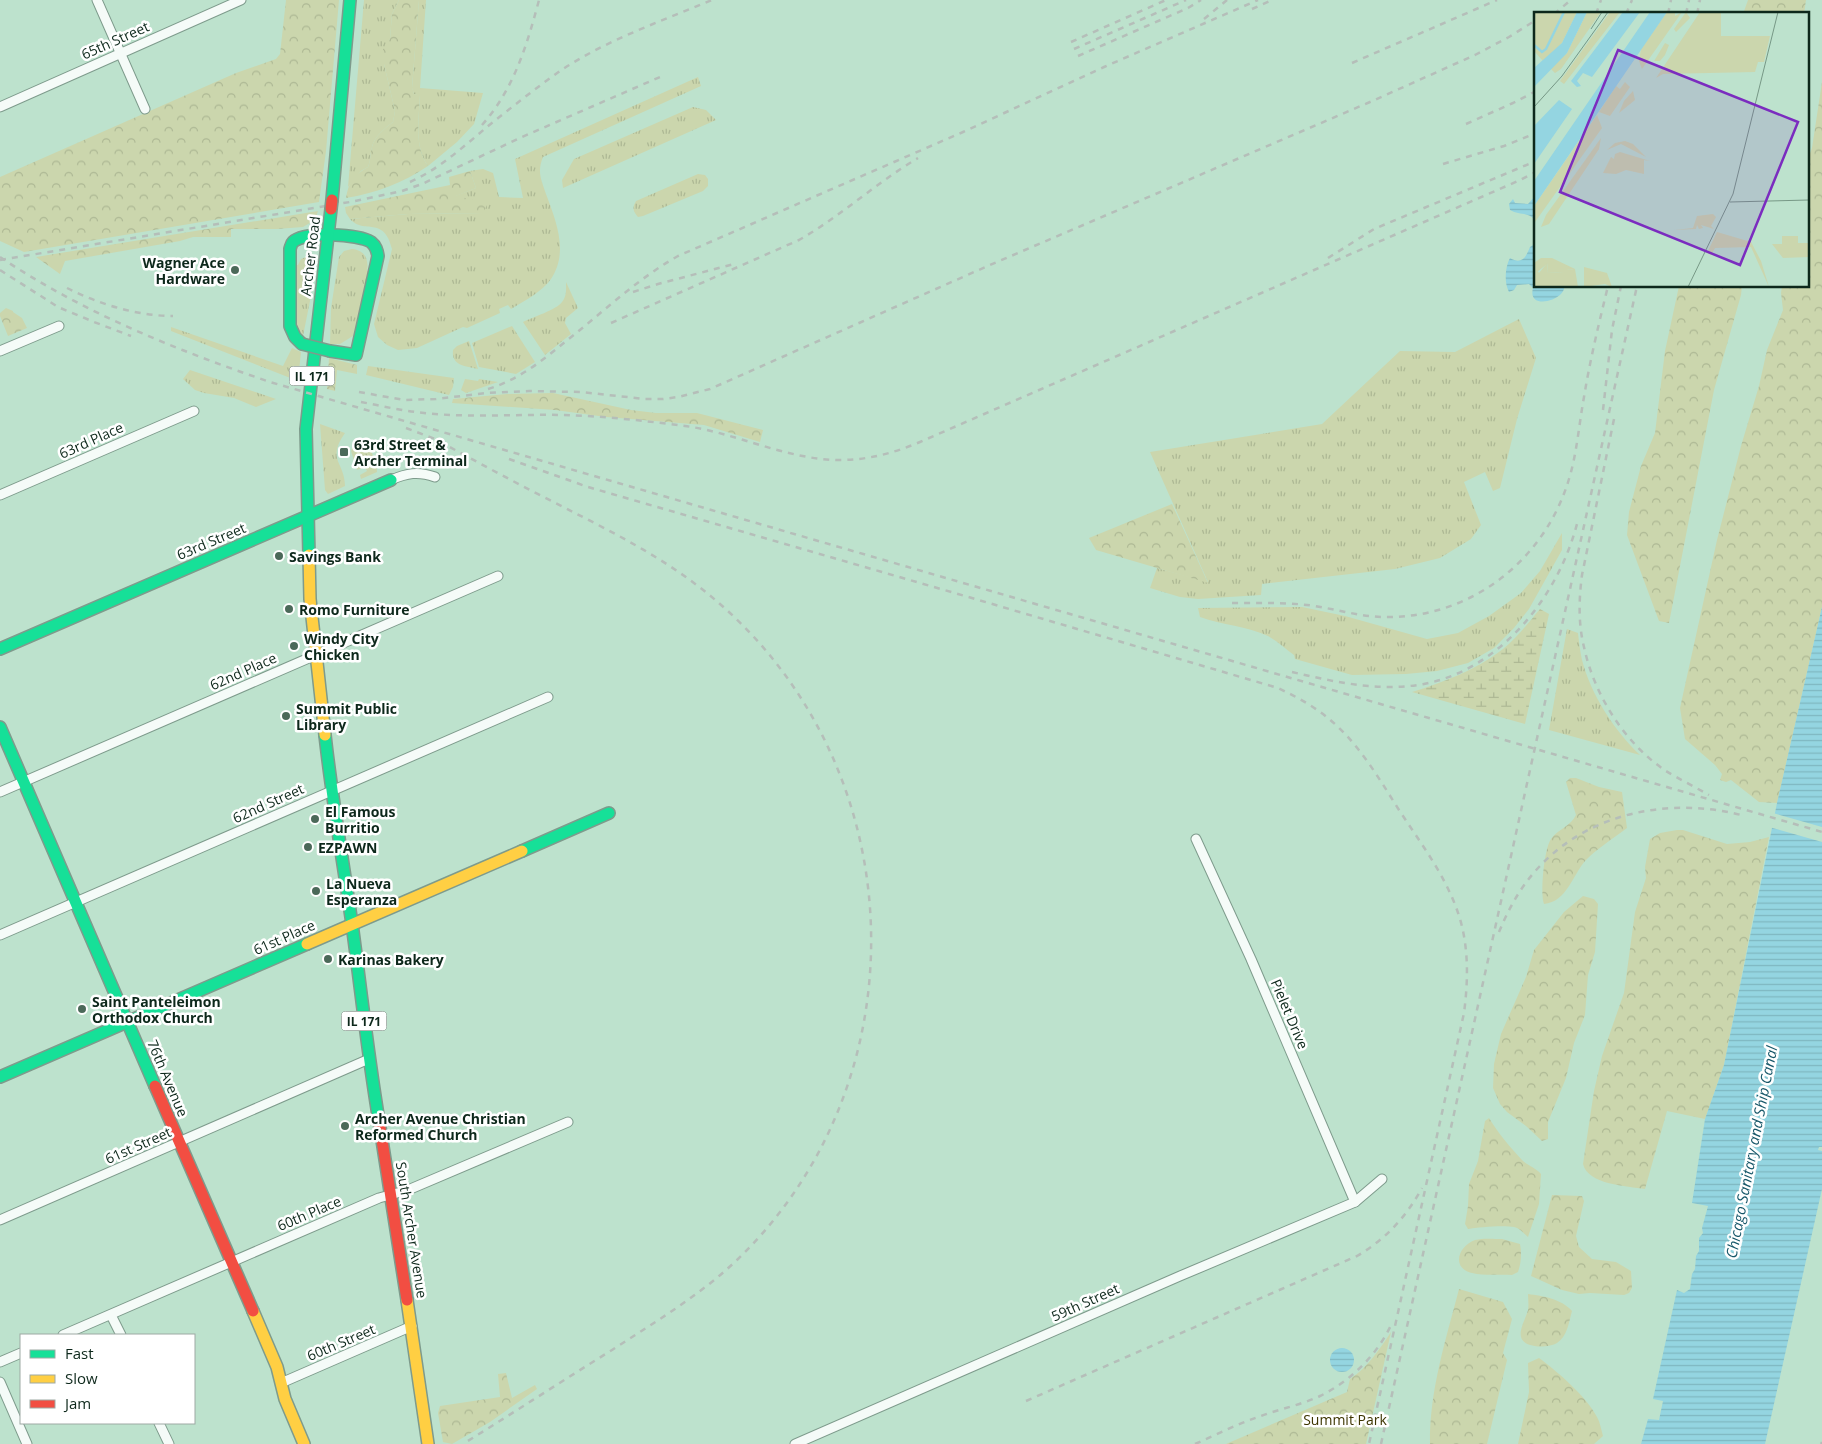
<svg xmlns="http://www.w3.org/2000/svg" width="1822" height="1444" font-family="'Open Sans',sans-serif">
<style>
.grass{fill:url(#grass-tufts)}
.forest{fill:url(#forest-crowns)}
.wetland{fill:url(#wetland-marsh)}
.water{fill:url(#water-rules)}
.pier{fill:#bde2cd}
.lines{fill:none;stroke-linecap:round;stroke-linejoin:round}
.street-casing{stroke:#7e9b8c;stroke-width:11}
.fast-casing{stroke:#7e9b8c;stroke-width:14}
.slow-casing{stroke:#7e9b8c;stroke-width:14}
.jam-casing{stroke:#7e9b8c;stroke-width:14}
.street{stroke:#f5fbf8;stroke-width:9}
.fast{stroke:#16e098;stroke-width:11}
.slow{stroke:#ffcf43;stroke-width:11}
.jam{stroke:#f24e42;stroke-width:11}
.rail{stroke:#b5beb9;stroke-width:2.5;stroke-dasharray:6 6;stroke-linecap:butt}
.fast-bridge-casing{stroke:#7e9b8c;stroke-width:14;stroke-linecap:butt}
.jam-bridge-casing{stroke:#7e9b8c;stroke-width:14;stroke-linecap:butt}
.fast-bridge{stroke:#16e098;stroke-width:11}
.jam-bridge{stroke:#f24e42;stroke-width:11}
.poi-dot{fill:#4b6959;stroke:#fff;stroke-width:2}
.labels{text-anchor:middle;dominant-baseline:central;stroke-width:5;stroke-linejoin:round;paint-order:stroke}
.shield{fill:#fff;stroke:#56685f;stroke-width:1}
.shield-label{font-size:12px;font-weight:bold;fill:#0d281b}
.street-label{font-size:14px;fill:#0d281b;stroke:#fff}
.poi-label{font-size:14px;font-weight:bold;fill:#0d281b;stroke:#fff;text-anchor:start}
.park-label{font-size:14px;fill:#3d3500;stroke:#fff}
.water-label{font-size:15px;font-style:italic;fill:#165769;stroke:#fff}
.inset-river{fill:none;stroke:#94d5e1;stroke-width:2.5}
.inset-road{fill:none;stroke:#779886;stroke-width:1}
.view{fill:#7b2cbf;fill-opacity:0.15;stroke:#7b2cbf;stroke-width:2.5}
.inset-edge{fill:none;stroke:#0d281b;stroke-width:2.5}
</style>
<defs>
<pattern id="grass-tufts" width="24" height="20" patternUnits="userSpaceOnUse" patternTransform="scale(1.25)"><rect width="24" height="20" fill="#cbd6ad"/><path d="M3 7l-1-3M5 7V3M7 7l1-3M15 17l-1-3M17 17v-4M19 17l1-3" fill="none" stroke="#adb894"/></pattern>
<pattern id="forest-crowns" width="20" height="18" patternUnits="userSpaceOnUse" patternTransform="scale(1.25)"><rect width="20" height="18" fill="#cbd6ad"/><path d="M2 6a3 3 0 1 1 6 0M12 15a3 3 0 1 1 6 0" fill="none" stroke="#adb894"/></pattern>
<pattern id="wetland-marsh" width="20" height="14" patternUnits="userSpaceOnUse" patternTransform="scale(1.25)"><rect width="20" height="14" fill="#cbd6ad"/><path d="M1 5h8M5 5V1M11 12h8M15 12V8" fill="none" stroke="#adb894"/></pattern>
<pattern id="water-rules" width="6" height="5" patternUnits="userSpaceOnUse" patternTransform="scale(1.25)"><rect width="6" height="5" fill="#94d5e1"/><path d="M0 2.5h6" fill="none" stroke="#7eb7c0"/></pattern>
</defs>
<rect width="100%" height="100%" fill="#bde2cd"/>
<g class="grass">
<path d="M364,0H399L392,14L390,39L384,64L395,111L393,122C385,128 374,137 372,147C370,154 371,160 368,167L361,171L348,187Z"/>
<path d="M419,0H426L420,88L483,93L474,124L457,142L428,166C414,146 419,119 420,96L414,94L412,88Z"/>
<path d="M698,77L701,86L543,157C537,172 541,179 546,194C556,221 569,252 551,279C542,292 524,301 511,309L508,305L499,309L500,313L467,328L463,327L417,348L398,350L387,345L378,337L374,324L392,249C384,215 364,235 350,219L408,214L483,213L455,196L476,188L470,171L483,169L493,173L499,197L523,198L515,159Z"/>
<path d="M693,107L706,110L716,120L563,188L562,180L574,159Z"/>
<path d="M698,174L705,175L708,179V186L703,191L643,216L638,217C633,211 632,208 636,201Z"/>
<path d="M352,249C364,250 369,258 367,271H369L353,336L340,344H330L331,308L339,257L344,251Z"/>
<path d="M306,257L311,259L313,263L310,301L303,336L297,327L296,265H298L301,259Z"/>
<path d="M566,282L578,308L566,318L565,323L571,334L545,355L523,322C533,317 556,310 562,302C567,296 566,289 566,282Z"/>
<path d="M1519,319L1536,358L1517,419L1500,488L1493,491L1485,472L1464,482L1481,525L1471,539L1440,558L1395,569L1262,584L1261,595L1198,599L1180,597L1150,588L1157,568L1208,582L1150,452L1322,424L1400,351L1455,352Z"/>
<path d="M512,326L535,362L516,374L479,367L472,343Z"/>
<path d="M171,327L283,366L292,348L301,352L298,381L171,331Z"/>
<path d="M469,341L478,369C466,366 451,366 453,350L457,346Z"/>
<path d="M368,366L454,378L453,387L449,395L366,375Z"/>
<path d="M190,370L276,399L256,407L234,398L204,393L195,390L183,379Z"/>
<path d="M465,379L478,381L479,379L498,382L466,393L461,390Z"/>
<path d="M320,424L345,433C326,460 345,462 345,486L328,494L325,490Z"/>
<path d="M364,440C370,448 377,461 377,472L361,479L360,475L367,471L365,467L357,470L351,451L354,445Z"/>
<path d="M1562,533V550L1529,609L1514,628L1494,648L1468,663L1437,671L1406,674L1352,675L1295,659L1294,655C1286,649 1277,641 1268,636C1247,626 1222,625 1200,617L1198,608L1302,607L1345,616L1427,639L1458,633L1489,616L1521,593L1540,571Z"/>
<path d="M1567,629L1578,633C1579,642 1580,651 1582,660C1591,695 1614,730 1640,755L1549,730Z"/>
</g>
<g class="forest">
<path d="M286,0H339L326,151L319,202L24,252L0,241V177L236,73L276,59L280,54Z"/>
<path d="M399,0H419L412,87L414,94L420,95C419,118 414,146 428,166C403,183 376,193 346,198C348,183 355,174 368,167C371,160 370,153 372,147C374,137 385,128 393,122L395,111L384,64L383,49L390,39L392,14Z"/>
<path d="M1748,0H1806L1804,14H1743Z"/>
<path d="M1822,82V607L1777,803L1759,802L1731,780L1726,782L1720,780L1722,774L1715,765L1685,739L1680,708L1717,540L1741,446L1759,386L1767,350L1783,310L1781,293L1782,286H1808V159L1812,148Z"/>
<path d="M470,171L476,188L456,196L488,203L483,213L408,214L350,219L346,213L345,207L450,185L449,177Z"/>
<path d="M318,211L315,220L303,227L277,229H231V237H193L180,241L65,261L60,274L36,257Z"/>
<path d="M1679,286H1742L1741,295L1714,390L1669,623L1659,621L1627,535L1629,512L1641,466L1655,433L1665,351Z"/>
<path d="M6,308L13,311V312L22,318L27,328L8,336L0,316V313Z"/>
<path d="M329,358L357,365V374L337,370L335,391L327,389Z"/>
<path d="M553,393L631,410L656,413H697L763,430L760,442L704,425L606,417L555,410L452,403L453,399L507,394Z"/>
<path d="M1172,504L1208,583L1096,550L1089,538Z"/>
<path d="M1570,778H1576L1599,787L1622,792L1627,828C1614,838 1598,848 1586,860C1573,874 1567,902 1544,904C1540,893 1544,849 1551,839C1558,829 1571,826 1576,815L1566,782Z"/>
<path d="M1677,830H1683L1727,844L1750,842L1769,837L1724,1065L1705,1119L1667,1111L1645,1189C1627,1186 1588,1185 1583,1164L1594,1091L1602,1056L1624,993L1635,912L1646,878L1645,867L1650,839L1660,833Z"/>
<path d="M1583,896L1594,899L1598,904L1595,952L1588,975L1585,1015L1574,1043L1566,1078L1548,1122V1139L1542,1141L1526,1126L1507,1112L1500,1104L1493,1088L1494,1064L1501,1034L1526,977L1534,950L1564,912Z"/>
<path d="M1489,1118C1498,1133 1510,1147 1522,1160C1528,1166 1536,1168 1541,1174L1539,1204L1528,1237C1524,1234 1520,1228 1514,1227C1504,1225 1479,1227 1468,1229L1465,1224L1468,1206L1469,1184L1478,1161L1485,1121Z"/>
<path d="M1552,1195L1582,1196L1584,1201L1576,1236L1579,1247L1592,1259L1616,1262L1631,1271L1632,1288L1629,1293L1624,1295L1590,1293L1579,1294L1562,1290L1531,1276Z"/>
<path d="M1502,1239L1520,1244C1522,1253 1521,1264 1518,1272L1512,1275C1500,1274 1484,1276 1472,1273C1451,1268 1458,1246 1475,1240C1483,1238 1494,1239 1502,1239Z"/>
<path d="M1459,1289L1503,1302L1512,1319L1503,1353L1507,1360L1487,1444H1430C1429,1392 1446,1339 1459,1289Z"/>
<path d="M1528,1294C1543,1296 1562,1299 1572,1311C1569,1322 1567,1337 1557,1343C1549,1348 1524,1349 1521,1337C1519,1329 1526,1318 1528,1310C1529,1305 1528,1299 1528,1294Z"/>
<path d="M1391,1332L1366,1444H1226L1347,1392L1350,1379C1368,1367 1379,1350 1391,1332Z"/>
<path d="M1539,1358C1557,1371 1587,1397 1597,1417C1600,1422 1601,1429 1603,1436L1594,1444H1518L1529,1392L1528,1363Z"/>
<path d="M506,1373L512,1398L535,1385L537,1389L490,1422L452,1444L443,1442L438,1413L440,1406L500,1397L498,1374Z"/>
</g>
<path class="wetland" d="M1540,609L1549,614L1525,724L1412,692C1444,682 1476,670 1503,649C1517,638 1529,622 1540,609Z"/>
<g class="water">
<path d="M1536,195V223C1531,211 1520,216 1510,210L1509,204L1513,199L1515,203L1528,204Z"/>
<path d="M1536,243V286H1565C1564,289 1563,292 1561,294C1552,303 1528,307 1533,288L1529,284L1517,285L1514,290L1509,292C1504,283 1505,267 1510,258C1522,265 1526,257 1530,247Z"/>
<path d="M1822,607V1147H1819L1818,1150L1822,1151V1189L1765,1444H1641L1648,1419L1659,1420L1663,1401L1653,1399L1677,1290L1684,1293L1690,1289L1692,1274L1695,1269L1696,1256L1699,1251V1238L1703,1233L1702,1228L1708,1206L1692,1203L1705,1119L1724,1065L1777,803Z"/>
<circle cx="1342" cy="1360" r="12"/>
</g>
<path class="pier" d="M1773,813L1822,827V842L1769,827Z"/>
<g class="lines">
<defs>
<g id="street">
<path d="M97,0L145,109"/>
<path d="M0,107L241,0"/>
<path d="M0,351L59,326"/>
<path d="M391,480C407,473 418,471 435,477"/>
<path d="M0,495L194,411"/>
<path d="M0,792L498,576"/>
<path d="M1196,839L1251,959L1355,1202"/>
<path d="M0,935L548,697"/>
<path d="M0,1220L369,1059"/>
<path d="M111,1315L121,1335"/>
<path d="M63,1335L379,1198L408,1190L568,1122"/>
<path d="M0,1362L21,1353"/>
<path d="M0,1382L27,1444"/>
<path d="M281,1383L412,1326"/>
<path d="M159,1423L169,1444"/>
<path d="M795,1444L1180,1276L1355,1202L1382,1179"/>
</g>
<g id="fast">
<path d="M332,200L350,0"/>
<path d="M302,344L295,337L290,326V249C291,246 291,244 293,242C304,231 359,234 371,242C376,246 377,250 378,256L356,355L330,351"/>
<path d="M309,555L306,429L331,209"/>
<path d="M0,649L391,480"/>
<path d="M0,727L155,1086"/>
<path d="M325,735C332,799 343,861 352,924C361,990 368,1056 379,1121"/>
<path d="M522,851L609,813"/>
<path d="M0,1077L307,944"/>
</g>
<g id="slow">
<path d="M309,555L310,599L325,735"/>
<path d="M307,944L522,851"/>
<path d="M407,1300L428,1444"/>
<path d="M253,1311L277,1367L285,1399L304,1444"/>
</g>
<g id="jam">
<path d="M155,1086L253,1311"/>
<path d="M379,1121L407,1300"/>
</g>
</defs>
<use href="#street" class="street-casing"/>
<use href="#fast" class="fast-casing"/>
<use href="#slow" class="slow-casing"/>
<use href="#jam" class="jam-casing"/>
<use href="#street" class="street"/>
<use href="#fast" class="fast"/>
<use href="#slow" class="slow"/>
<use href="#jam" class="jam"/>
<g class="rail">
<path d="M1252,9L1272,0"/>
<path d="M1554,14L1571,0"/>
<path d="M1596,14L1601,0"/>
<path d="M1626,14L1632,0"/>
<path d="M1668,14L1671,0"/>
<path d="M1686,14L1689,0"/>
<path d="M1697,14L1700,0"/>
<path d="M1204,19L1227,0"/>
<path d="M1071,42L1166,0"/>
<path d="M1074,49L1186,0"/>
<path d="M1078,56L1188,8L1201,0"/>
<path d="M1352,63L1497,0"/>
<path d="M1466,124L1513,103L1536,91"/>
<path d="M482,125C514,89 527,45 539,0"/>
<path d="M1443,164L1504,146L1536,133"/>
<path d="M410,182C439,169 463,147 487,127C512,107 537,87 563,69C609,39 662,21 712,0"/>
<path d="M0,257C82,312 176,350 270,382L1822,832"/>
<path d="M1328,258L1374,229L1536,161"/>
<path d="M0,260L350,202L402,191L422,184L522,137L660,77"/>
<path d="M0,270L58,307L94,322L131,336"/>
<path d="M67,288C99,304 137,316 173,316"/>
<path d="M633,292L658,284L734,264"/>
<path d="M611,323L799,240C841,216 876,183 918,158"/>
<path d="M488,389C518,380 542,361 565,342C602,313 637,279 678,256L963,132L1104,67L1258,0"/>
<path d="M359,392L404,400L436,399L487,393L529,391L581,392L645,399H663L678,397L710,389L990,265L1370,102L1475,55L1509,37L1536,20"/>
<path d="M361,402C382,406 403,411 424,413C471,418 518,414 564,415C604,416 646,421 685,426C737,433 787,460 840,460C868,460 894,453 920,442L1518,181L1536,172"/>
<path d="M1603,410L1612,330L1621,286"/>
<path d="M1614,419L1582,575C1579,598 1578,623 1584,647C1594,694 1624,743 1666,771C1679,779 1695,787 1709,795"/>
<path d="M406,428L435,439C468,457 501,475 534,492C605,529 671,558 730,613C915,785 919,1085 737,1260C699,1296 655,1322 612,1350C562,1381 513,1413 463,1444"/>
<path d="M509,459L588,487L965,596L1278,688C1299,698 1319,709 1336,725C1362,749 1380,780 1399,810C1422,845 1448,879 1460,919C1469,950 1468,982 1464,1013L1369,1444"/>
<path d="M1232,603C1260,603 1287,602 1315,606C1339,610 1362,617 1386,617C1471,618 1545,560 1569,479C1577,453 1579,424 1584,397C1590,360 1599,323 1608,286"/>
<path d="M1292,672C1335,682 1379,692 1424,684C1502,669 1560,594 1578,520"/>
<path d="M1499,932C1509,908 1521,886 1539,867C1590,812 1671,797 1741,815"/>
<path d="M1026,1401L1357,1256C1386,1239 1406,1217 1422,1188"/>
<path d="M1195,1444C1216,1435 1237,1424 1258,1417C1279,1409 1301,1405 1320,1396C1351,1381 1378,1354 1392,1323"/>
<path d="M1381,1444L1637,286"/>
<path d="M1821,1444L1822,1442"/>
</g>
<defs>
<path id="fast-bridge" d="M302,344L330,351"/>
<path id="jam-bridge" d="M331,209L332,200"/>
</defs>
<use href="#fast-bridge" class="fast-bridge-casing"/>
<use href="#jam-bridge" class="jam-bridge-casing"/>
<use href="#fast-bridge" class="fast-bridge"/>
<use href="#jam-bridge" class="jam-bridge"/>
</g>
<g class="poi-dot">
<circle cx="235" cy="270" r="5"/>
<rect x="339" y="447" width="10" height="10" rx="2.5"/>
<circle cx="279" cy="556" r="5"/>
<circle cx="289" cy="609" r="5"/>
<circle cx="294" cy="646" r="5"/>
<circle cx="286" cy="716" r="5"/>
<circle cx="315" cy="819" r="5"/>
<circle cx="308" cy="847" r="5"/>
<circle cx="316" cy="891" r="5"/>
<circle cx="328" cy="959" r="5"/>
<circle cx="82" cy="1009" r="5"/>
<circle cx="345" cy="1126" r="5"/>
</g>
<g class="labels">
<g class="shield">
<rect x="289.5" y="366.5" width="45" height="19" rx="4"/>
<rect x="341.5" y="1011.5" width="45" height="19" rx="4"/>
</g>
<g class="shield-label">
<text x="312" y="376">IL 171</text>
<text x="364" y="1021">IL 171</text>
</g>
<g class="street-label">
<text transform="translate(115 40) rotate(-24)">65th Street</text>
<text transform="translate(310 256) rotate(-83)">Archer Road</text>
<text transform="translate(91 440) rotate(-24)">63rd Place</text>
<text transform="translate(211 541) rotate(-23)">63rd Street</text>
<text transform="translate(243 671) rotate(-24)">62nd Place</text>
<text transform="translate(268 803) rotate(-24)">62nd Street</text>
<text transform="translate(284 937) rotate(-24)">61st Place</text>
<text transform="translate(1290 1014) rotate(67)">Pielet Drive</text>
<text transform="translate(168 1078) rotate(67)">76th Avenue</text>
<text transform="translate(138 1145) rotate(-24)">61st Street</text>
<text transform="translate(309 1213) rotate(-23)">60th Place</text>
<text transform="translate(412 1230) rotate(81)">South Archer Avenue</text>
<text transform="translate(1085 1302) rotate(-24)">59th Street</text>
<text transform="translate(341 1342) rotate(-23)">60th Street</text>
</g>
<g class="poi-label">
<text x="225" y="262" text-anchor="end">Wagner Ace<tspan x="225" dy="16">Hardware</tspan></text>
<text x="354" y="444">63rd Street &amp;<tspan x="354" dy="16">Archer Terminal</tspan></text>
<text x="289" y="556">Savings Bank</text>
<text x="299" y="609">Romo Furniture</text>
<text x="304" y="638">Windy City<tspan x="304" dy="16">Chicken</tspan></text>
<text x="296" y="708">Summit Public<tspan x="296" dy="16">Library</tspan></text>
<text x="325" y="811">El Famous<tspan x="325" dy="16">Burritio</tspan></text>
<text x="318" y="847">EZPAWN</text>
<text x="326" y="883">La Nueva<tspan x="326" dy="16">Esperanza</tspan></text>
<text x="338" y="959">Karinas Bakery</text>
<text x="92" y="1001">Saint Panteleimon<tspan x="92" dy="16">Orthodox Church</tspan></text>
<text x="355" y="1118">Archer Avenue Christian<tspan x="355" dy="16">Reformed Church</tspan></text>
</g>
<g class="park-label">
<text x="1345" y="1419">Summit Park</text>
</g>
<g class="water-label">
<text transform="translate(1751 1152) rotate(-79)">Chicago Sanitary and Ship Canal</text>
</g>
</g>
<g transform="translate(1534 12)">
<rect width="275" height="275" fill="#bde2cd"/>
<path d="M0,0H43L28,31L9,49L0,39ZM53,0H67L27,57L21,61L16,56L33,41ZM76,0H86L30,72L26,69ZM91,129L99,132L112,145L87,132L73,138L81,131ZM86,140L116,149L110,148V162L92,158L82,162L69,161L77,145L80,147L81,142ZM179,202L182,205L177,214L180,217L167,213L169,216L165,217L163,213L162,217L140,218L159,216L163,204ZM7,246H18L41,257L33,258L30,253L33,260L13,261L14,251L2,261L0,251Z" fill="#cbd6ad"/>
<path d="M133,0H141V4L148,0L108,57L105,49L107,37ZM152,0L156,6L142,20L140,17ZM166,0H187V24H236L230,50H224L221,60L129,62L122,66ZM131,31L135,33L131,43L126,49H120ZM91,70L96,75L76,104L65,100L82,74L86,77ZM99,79L101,88L85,101L90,89ZM63,103L68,116L1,210L0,194ZM67,126L65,137L15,212L7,215L12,203ZM183,220L217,230L227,249L235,275L217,235L181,236L177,243L173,241ZM248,224H264V231H275V245L249,246L238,232H248ZM14,250L13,261L30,260V253L33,254V258L41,257L44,275H0V254L5,261ZM50,255L73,261L78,275L71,272L50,275Z" fill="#cbd6ad"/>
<path d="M43,0H53L33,41L0,75V56L28,31ZM89,0H106L58,65L49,61L43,69L47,74L43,75L37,69ZM116,0H133L0,194V169ZM25,88L38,97L0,152V114Z" fill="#94d5e1"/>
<path class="inset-river" d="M0,33L8,40L12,37L30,0"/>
<path class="inset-road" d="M57,17L68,0M0,95L28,64L74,0M196,190L275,188M154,275L199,182L244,0"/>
<path class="view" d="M84,38L264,110L206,253L26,180Z"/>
<rect width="275" height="275" class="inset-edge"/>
</g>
<rect x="20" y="1334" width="175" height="90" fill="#ffffff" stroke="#9ea9a4"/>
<rect x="30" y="1350" width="25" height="8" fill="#16e098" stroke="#9ea9a4"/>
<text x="65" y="1359" font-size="15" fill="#0d281b">Fast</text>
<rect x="30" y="1375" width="25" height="8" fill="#ffcf43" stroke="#9ea9a4"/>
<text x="65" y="1384" font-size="15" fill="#0d281b">Slow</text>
<rect x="30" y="1400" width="25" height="8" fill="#f24e42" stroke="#9ea9a4"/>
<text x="65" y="1409" font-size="15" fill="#0d281b">Jam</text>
</svg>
